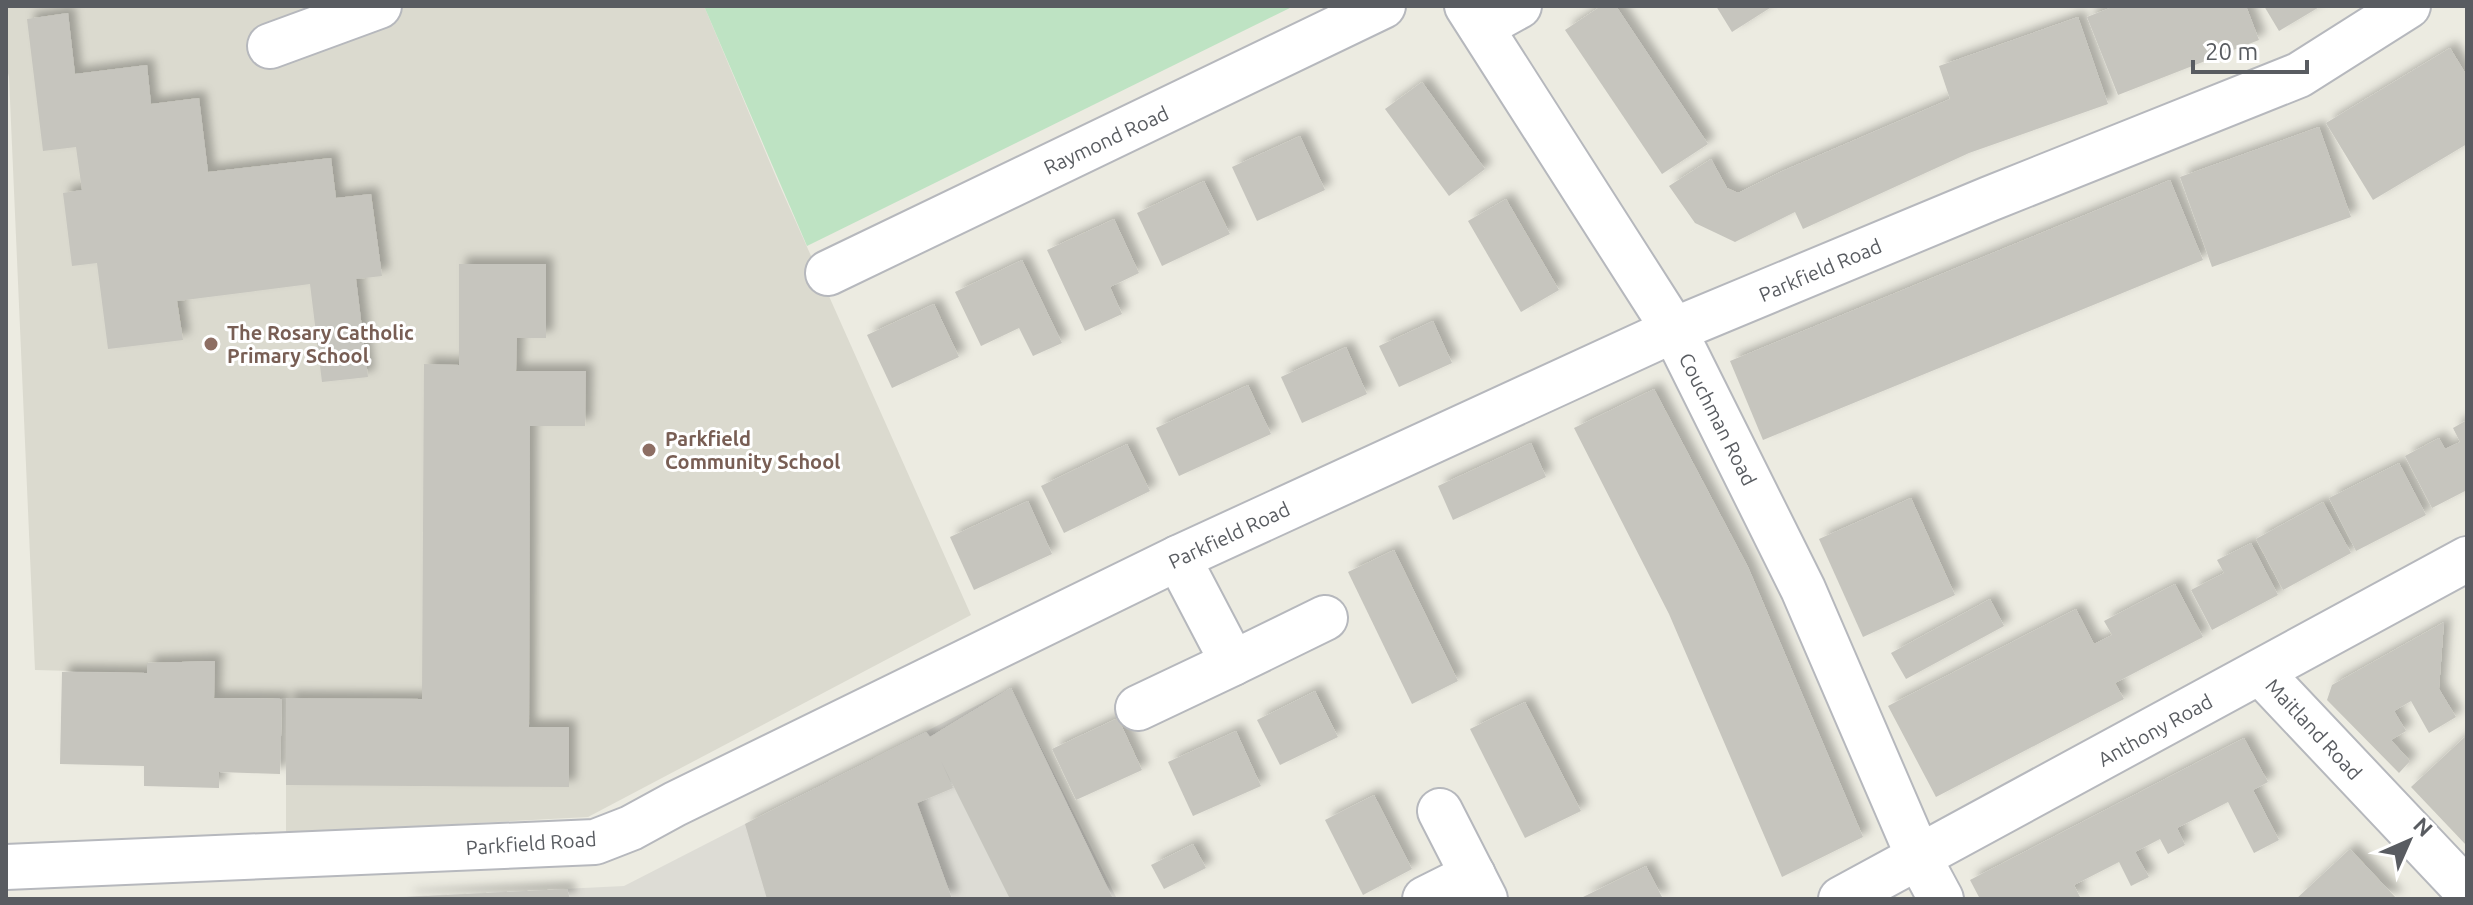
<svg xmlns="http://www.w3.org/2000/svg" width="2473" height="905" font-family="Ubuntu,sans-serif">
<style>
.industrial{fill:#dddcd5}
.education{fill:#dbdacf}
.green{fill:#bee3c3}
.building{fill:#c6c5be;filter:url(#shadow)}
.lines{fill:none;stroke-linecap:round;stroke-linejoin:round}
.minor-casing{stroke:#b6b8bd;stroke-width:48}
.minor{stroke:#fff;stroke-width:44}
.education-dot{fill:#8d6e63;stroke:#fff;stroke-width:3}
.labels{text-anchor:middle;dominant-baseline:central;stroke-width:6;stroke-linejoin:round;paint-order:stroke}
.street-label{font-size:20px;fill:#595c61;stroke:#fff}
.education-label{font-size:20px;font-weight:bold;fill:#785e54;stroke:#fff;text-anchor:start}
</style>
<defs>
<filter id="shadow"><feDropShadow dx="7" dy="-7" stdDeviation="4" flood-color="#0004"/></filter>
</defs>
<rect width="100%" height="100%" fill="#ecebe1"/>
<path class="industrial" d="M1011,688L1117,899H358L624,886Z"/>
<path class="education" d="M6,6H219L220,8L225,6H704L779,184L971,615L588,817L286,833V698H214V661L148,663L147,673L35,670L9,77L6,65Z"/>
<path class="green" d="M704,6H1294L807,246Z"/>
<g class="building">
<path d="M1601,6H1616L1708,144L1662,174L1565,30Z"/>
<path d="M1716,6H1773L1732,32Z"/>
<path d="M2115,6H2246L2259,40L2118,95L2087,17Z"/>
<path d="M2264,6H2321L2279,31Z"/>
<path d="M68,13L75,74L147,65L151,104L199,98L208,172L331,158L336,198L371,194L382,276L356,279L368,377L322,382L310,284L177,301L183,340L108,349L97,263L72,266L63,193L82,190L76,147L43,151L27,19Z"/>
<path d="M2078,17L2108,104L1969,153L1803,229L1795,212L1735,242L1695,223L1669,186L1711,159L1727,188L1738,193L1780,172L1950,99L1939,66Z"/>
<path d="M2450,48L2467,76V144L2373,200L2326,123Z"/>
<path d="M1422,82L1485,169L1449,196L1385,109Z"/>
<path d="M2319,127L2351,217L2212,267L2180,177Z"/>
<path d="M1300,136L1325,190L1257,221L1232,167Z"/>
<path d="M2170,180L2203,260L1763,440L1730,361Z"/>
<path d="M1204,181L1230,234L1162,266L1137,213Z"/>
<path d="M1506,199L1559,290L1521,312L1468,221Z"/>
<path d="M1114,219L1139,273L1110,287L1122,314L1085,331L1047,250Z"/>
<path d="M1022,260L1062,343L1033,356L1019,328L981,346L955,292Z"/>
<path d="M459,264H546V338H517L516,371H586L585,426H530L529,727H569V787L286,785V698L422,699L424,364L459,365Z"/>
<path d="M934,304L959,357L892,388L867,335Z"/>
<path d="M1433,321L1452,363L1399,387L1379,346Z"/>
<path d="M1346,347L1367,394L1302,423L1281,377Z"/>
<path d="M1248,385L1271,434L1179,476L1156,428Z"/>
<path d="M1654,389L1748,567L1863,837L1782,877L1669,614L1574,428Z"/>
<path d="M2467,420V490L2432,508L2405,456L2439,438L2445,449L2460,442L2453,428Z"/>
<path d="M1531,443L1546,477L1453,520L1438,486Z"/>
<path d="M1127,444L1150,491L1064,533L1041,486Z"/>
<path d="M2399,463L2426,515L2356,551L2329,498Z"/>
<path d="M1911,498L1955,595L1863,637L1819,539Z"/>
<path d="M1028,501L1052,554L974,590L950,537Z"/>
<path d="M2323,502L2351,553L2283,590L2256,539Z"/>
<path d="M2251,543L2278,595L2212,630L2191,590L2224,573L2217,560Z"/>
<path d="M1394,550L1458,681L1412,704L1348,572Z"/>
<path d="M2175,584L2203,637L2115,683L2124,699L1936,797L1888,706L2076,609L2094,644L2112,635L2104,621Z"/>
<path d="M1990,599L2004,626L1906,679L1891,653Z"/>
<path d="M2444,622L2439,689L2456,717L2429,733L2411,701L2394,711L2406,731L2391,740L2410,761L2399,773L2327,700L2332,685Z"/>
<path d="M215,661L214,698L282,699L280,774L219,772V788L144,786V766L60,764L62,672L147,673V663Z"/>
<path d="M1011,688L1113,899H1010L941,761L953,788L917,803L952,899H767L745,824L926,732L930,737Z"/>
<path d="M1315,691L1338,737L1280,765L1257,720Z"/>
<path d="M1525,702L1581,811L1525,838L1470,729Z"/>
<path d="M1118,718L1142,770L1076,800L1052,749Z"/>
<path d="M1236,731L1261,786L1193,816L1168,762Z"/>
<path d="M2467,735V846L2411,787Z"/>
<path d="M2244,738L2268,782L2253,790L2279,840L2254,853L2228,802L2177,828L2185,845L2168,854L2160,839L2135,852L2149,877L2131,886L2119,862L2074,885L2081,899H1980L1970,880Z"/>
<path d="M1374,795L1412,869L1363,895L1325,820Z"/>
<path d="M1193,844L1206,868L1164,889L1151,865Z"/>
<path d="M2350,849L2397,899H2296Z"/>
<path d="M1646,866L1663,899H1579Z"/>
<path d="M567,889L570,899H407V897Z"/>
</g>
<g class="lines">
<defs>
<g id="minor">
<path d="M1467,6L1674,330L1803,589L1919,858L1941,899"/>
<path d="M1481,27L1519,6"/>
<path d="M270,46L379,6"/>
<path d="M828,273L1383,6"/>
<path d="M1178,558L1233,663L1325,618"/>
<path d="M2260,672L2467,891"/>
<path d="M1138,708L1233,663"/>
<path d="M1440,811L1485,899"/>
<path d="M6,867L595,842L631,828L675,804L1178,558L1674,330L1989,199L2299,75L2408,6"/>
<path d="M1425,899L1473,875"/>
<path d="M1841,899L2467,559"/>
</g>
</defs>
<use href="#minor" class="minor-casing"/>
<use href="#minor" class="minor"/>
</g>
<g class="education-dot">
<circle cx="211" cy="344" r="8"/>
<circle cx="649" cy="450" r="8"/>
</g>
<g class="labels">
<g class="street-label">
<text transform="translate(1106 140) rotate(-25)">Raymond Road</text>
<text transform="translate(1820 270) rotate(-23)">Parkfield Road</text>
<text transform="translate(1718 419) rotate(63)">Couchman Road</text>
<text transform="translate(1229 535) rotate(-25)">Parkfield Road</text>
<text transform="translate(2314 729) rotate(47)">Maitland Road</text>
<text transform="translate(2155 730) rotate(-29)">Anthony Road</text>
<text transform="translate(531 843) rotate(-4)">Parkfield Road</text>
</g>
<g class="education-label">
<text x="227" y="332">The Rosary Catholic<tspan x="227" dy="23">Primary School</tspan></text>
<text x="665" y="438">Parkfield<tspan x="665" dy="23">Community School</tspan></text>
</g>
</g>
<rect width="2473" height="905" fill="none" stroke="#595c61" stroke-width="16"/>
<g transform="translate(2409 841) rotate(45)" stroke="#ffffff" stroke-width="6" paint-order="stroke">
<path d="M0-6L14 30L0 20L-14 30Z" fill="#595c61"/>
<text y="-12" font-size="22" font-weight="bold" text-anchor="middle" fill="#595c61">N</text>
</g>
<path d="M2193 60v12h114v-12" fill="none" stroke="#595c61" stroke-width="4"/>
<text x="2205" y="60" font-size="24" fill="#595c61" stroke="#ffffff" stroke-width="6" paint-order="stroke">20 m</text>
</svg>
